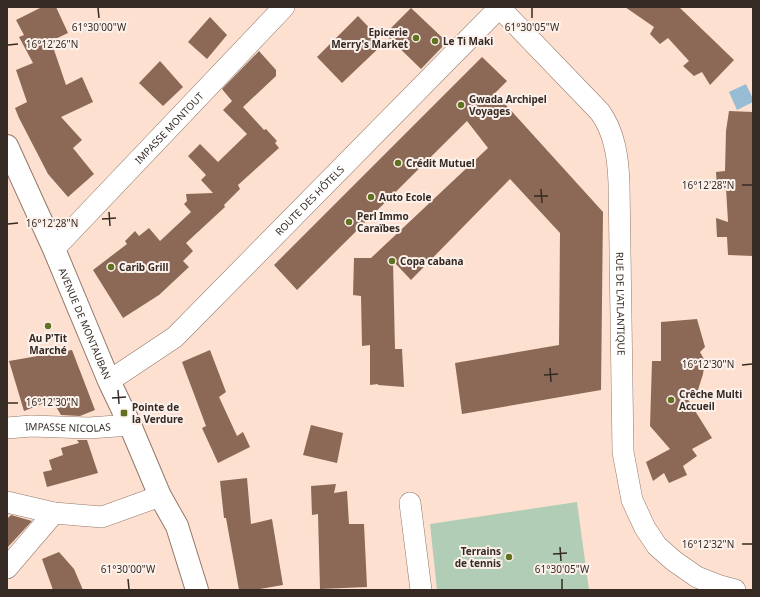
<svg xmlns="http://www.w3.org/2000/svg" width="760" height="597" font-family="'Noto Sans',sans-serif">
<style>
.green{fill:#b1cdb6}
.water{fill:#97bcd3}
.building{fill:#8b6956}
.lines{fill:none;stroke-linecap:round;stroke-linejoin:round}
.minor-casing{stroke:#92786a;stroke-width:22}
.secondary-casing{stroke:#92786a;stroke-width:24}
.minor{stroke:#fff;stroke-width:21}
.secondary{stroke:#fff;stroke-width:22}
.ticks{fill:none;stroke:#352a24;stroke-width:1.5}
.poi-dot{fill:#60711f;stroke:#fdf1eb;stroke-width:1.5}
.labels{text-anchor:middle;dominant-baseline:central;stroke-width:4;stroke-linejoin:round;paint-order:stroke}
.poi-label{font-size:10px;font-weight:bold;fill:#352a24;stroke:#fdf1eb;text-anchor:start}
.street-label{font-size:10px;fill:#352a24;stroke:#fdf1eb}
.ticks-label{font-size:10px;text-anchor:middle;fill:#352a24;stroke:#fdf1eb;stroke-width:4;stroke-linejoin:round;paint-order:stroke}
</style>
<rect width="100%" height="100%" fill="#fde0d0"/>
<path class="green" d="M577,502L589,590H437L430,524Z"/>
<path class="water" d="M746,84L753,99V102L737,110L729,92Z"/>
<g class="building">
<path d="M42,7H56L68,33L51,41L66,85L82,77L93,102L61,117L82,140L73,148L94,174L68,197L48,174L19,118L15,108L27,102L16,70L33,63L19,37L24,35L16,20Z"/>
<path d="M625,7H679L734,60L710,85L702,72L694,76L683,66L689,61L668,38L660,44L650,34L654,27Z"/>
<path d="M411,8L447,42L421,69L385,34Z"/>
<path d="M358,16L384,43L342,83L317,57Z"/>
<path d="M210,17L227,35L207,59L188,42Z"/>
<path d="M259,51L276,70V76L243,107L264,130L266,129L277,141L275,143L279,148L238,185L240,189L224,205L225,207L186,243L193,251L183,261L189,267L159,295L123,318L93,270L127,244L125,241L135,231L139,236L149,228L160,241L191,212L184,204L187,201L186,194L213,193L201,180L206,175L188,156L200,144L218,162L247,134L223,110L232,101L222,89Z"/>
<path d="M482,57L507,81L495,93L603,212L601,390L462,414L455,363L559,345L560,233L510,179L411,280L393,261L395,349H402L404,387L378,385V384L370,385V345L362,346L361,296L353,295L354,258H371L488,148L467,121L297,290L274,265Z"/>
<path d="M160,61L183,87L163,106L139,83Z"/>
<path d="M729,111L753,112V256L728,255L727,237H717L716,218L728,222L726,188L717,187L716,172L725,171L726,131Z"/>
<path d="M697,319L705,347L700,352L705,361L703,374L698,390L687,398L712,438L692,449L697,456L683,466L687,475L669,483L664,473L653,481L646,462L670,449L650,426L652,361H661V322Z"/>
<path d="M72,350L95,410L80,416L61,415L52,400L24,411L9,361Z"/>
<path d="M210,350L226,392L219,397L237,436L243,432L250,447L218,463L202,428L206,426L182,362Z"/>
<path d="M311,425L343,433L337,463L303,455Z"/>
<path d="M77,440H87L98,473L47,487L43,472L52,470L49,460L63,455L61,448L79,443Z"/>
<path d="M247,478L251,524L272,519L283,585L254,590H239L226,518H224L220,481Z"/>
<path d="M336,484L334,493L347,491L349,524H364L367,587L320,589L318,514L312,515L311,486Z"/>
<path d="M11,515L32,521L7,548V519Z"/>
<path d="M59,552L74,569L83,590H53L42,559Z"/>
</g>
<g class="lines">
<defs>
<g id="minor">
<path id="s1" d="M499,7L600,112C615,133 618,158 619,183L623,452L632,500L645,528L657,546L674,561L697,577L720,586L735,590"/>
<path id="s2" d="M54,249L284,7"/>
<path id="s3" d="M109,381L175,337L500,7"/>
<path id="s4" d="M7,428L31,426L89,428L130,425"/>
<path d="M7,502L54,513L102,517L160,496"/>
<path d="M410,503L421,590"/>
<path d="M7,568L54,513"/>
</g>
<g id="secondary">
<path id="s5" d="M7,146L54,249L109,381L130,425L160,496L177,526L197,590"/>
</g>
</defs>
<use href="#minor" class="minor-casing"/>
<use href="#secondary" class="secondary-casing"/>
<use href="#minor" class="minor"/>
<use href="#secondary" class="secondary"/>
</g>
<path class="ticks" d="M98,8L99,18M532,8V18M8,45L18,44M742,185H752M541,189L542,203M534,196H548M109,212L110,226M102,219L116,218M8,224L18,223M742,365L752,364M550,368L551,382M544,375L558,374M118,390L119,404M112,398L126,397M8,403H18M742,544H752M560,547L561,561M553,554L567,553M128,579L129,589M562,579V589"/>
<g class="poi-dot">
<circle cx="416" cy="38" r="4"/>
<circle cx="435" cy="41" r="4"/>
<circle cx="461" cy="105" r="4"/>
<circle cx="398" cy="163" r="4"/>
<circle cx="371" cy="197" r="4"/>
<circle cx="349" cy="222" r="4"/>
<circle cx="392" cy="261" r="4"/>
<circle cx="111" cy="267" r="4"/>
<circle cx="48" cy="326" r="4"/>
<circle cx="671" cy="400" r="4"/>
<rect x="120" y="409" width="8" height="8" rx="2"/>
<circle cx="509" cy="557" r="4"/>
</g>
<g class="labels">
<g class="poi-label">
<text x="408" y="32" text-anchor="end">Epicerie<tspan x="408" dy="12">Merry's Market</tspan></text>
<text x="443" y="41">Le Ti Maki</text>
<text x="469" y="99">Gwada Archipel<tspan x="469" dy="12">Voyages</tspan></text>
<text x="406" y="163">Crédit Mutuel</text>
<text x="379" y="197">Auto Ecole</text>
<text x="357" y="216">Perl Immo<tspan x="357" dy="12">Caraïbes</tspan></text>
<text x="400" y="261">Copa cabana</text>
<text x="119" y="267">Carib Grill</text>
<text x="48" y="338" text-anchor="middle">Au P'Tit<tspan x="48" dy="12">Marché</tspan></text>
<text x="679" y="394">Crêche Multi<tspan x="679" dy="12">Accueil</tspan></text>
<text x="132" y="407">Pointe de<tspan x="132" dy="12">la Verdure</tspan></text>
<text x="501" y="551" text-anchor="end">Terrains<tspan x="501" dy="12">de tennis</tspan></text>
</g>
<g class="street-label">
<text stroke="none"><textPath href="#s2" startOffset="167">IMPASSE MONTOUT</textPath></text>
<text stroke="none"><textPath href="#s3" startOffset="271">ROUTE DES HÔTELS</textPath></text>
<text stroke="none"><textPath href="#s1" startOffset="341">RUE DE L'ATLANTIQUE</textPath></text>
<text stroke="none"><textPath href="#s5" startOffset="194">AVENUE DE MONTAUBAN</textPath></text>
<text stroke="none"><textPath href="#s4" startOffset="61">IMPASSE NICOLAS</textPath></text>
</g>
</g>
<g class="ticks-label">
<text x="99" y="31">61°30'00"W</text>
<text x="532" y="31">61°30'05"W</text>
<text x="52" y="48">16°12'26"N</text>
<text x="708" y="189">16°12'28"N</text>
<text x="52" y="227">16°12'28"N</text>
<text x="708" y="368">16°12'30"N</text>
<text x="52" y="406">16°12'30"N</text>
<text x="708" y="548">16°12'32"N</text>
<text x="128" y="573">61°30'00"W</text>
<text x="562" y="573">61°30'05"W</text>
</g>
<rect width="760" height="597" fill="none" stroke="#352a24" stroke-width="16"/>
</svg>
